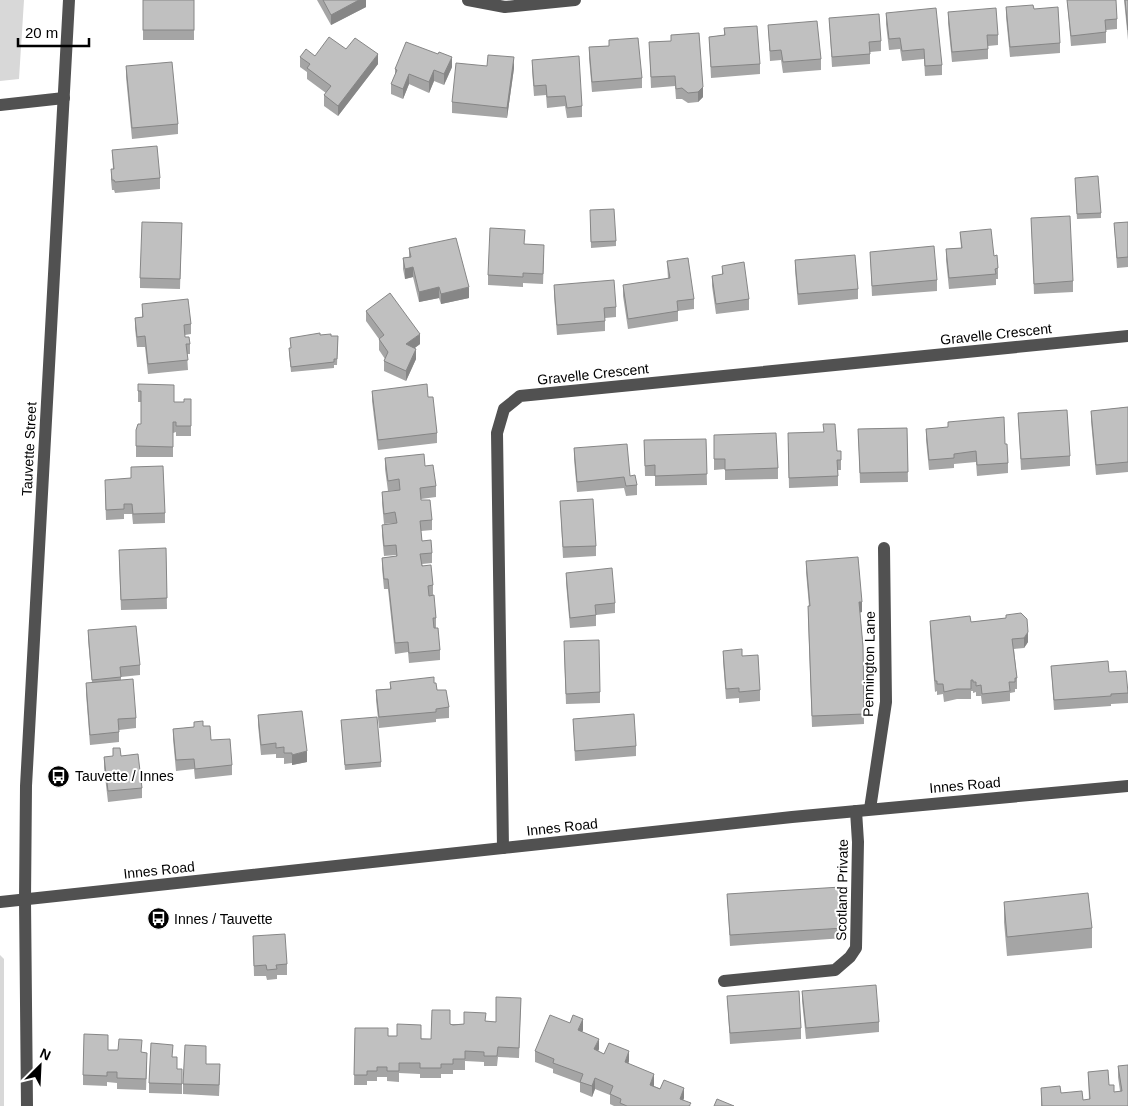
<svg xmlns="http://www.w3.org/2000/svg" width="1128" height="1106" font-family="Arial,sans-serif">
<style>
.green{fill:#d8d8d8}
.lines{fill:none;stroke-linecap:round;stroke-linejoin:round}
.minor{stroke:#515151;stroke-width:12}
.wall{fill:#a5a5a5}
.shaded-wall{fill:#868686}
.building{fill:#c0c0c0;stroke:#868686}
.labels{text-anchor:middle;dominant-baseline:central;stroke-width:4;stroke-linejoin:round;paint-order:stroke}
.street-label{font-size:14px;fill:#000;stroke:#fff}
.poi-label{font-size:14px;fill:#000;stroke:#fff;text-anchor:start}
</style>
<rect width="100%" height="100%" fill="#fff"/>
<g class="green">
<path d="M0,0H24L19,79L0,81Z"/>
<path d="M0,955L4,959V1106H0Z"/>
</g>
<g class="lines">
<g class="minor">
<path d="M468,0L505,7L575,0"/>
<path d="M0,105L64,98"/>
<path d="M870,809L886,702L884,548"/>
<path d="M503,848L497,433L504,409L520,396L1128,336"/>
<path d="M0,902L792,817L1128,786"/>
<path d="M724,981L835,970L850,957L856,948L858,842L856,811"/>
<path d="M27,1106L25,900L26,786L69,0"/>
</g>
</g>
<g class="wall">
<rect x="143" y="0" width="51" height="40"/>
<path d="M317,0H366V7L331,25Z"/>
<path d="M1067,0L1117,19V29L1106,30V43L1071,46Z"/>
<path d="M1124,0H1128V40Z"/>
<path d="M1006,7L1060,43V53L1010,57L1006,17Z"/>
<path d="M948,12L998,35V45L988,46V59L952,62L948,23Z"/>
<path d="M886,13L942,65V75L925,76L924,59L902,61L900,49L889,50L886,24Z"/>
<path d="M829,18L881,41V51L870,52V64L832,67Z"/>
<path d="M768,25L821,59V70L783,73L781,60L770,61Z"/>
<path d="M724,28L760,64V74L711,78L709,37L724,35Z"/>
<path d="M609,40L642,78V88L592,92L589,58V47L609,46Z"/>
<path d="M671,41L703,97L698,102L688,103L682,99H676L675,86L651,88L649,42Z"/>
<path d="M346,49L378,64L338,116L324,106V95L326,93L307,79V72L300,67V57L315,56Z"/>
<path d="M532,60L582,106V117L567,118L565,106L547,108L546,95L534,96L532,70Z"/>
<path d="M126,66L178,124V134L132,139L126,77Z"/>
<path d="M487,66L514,68L507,118L452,113V102Z"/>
<path d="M452,67L444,85L434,81L429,93L409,84L403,99L391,94V84L395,75V69Z"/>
<path d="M112,150L160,178V189L115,193L114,190H112L111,180V169H113Z"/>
<path d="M1075,183L1101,213V218L1077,219Z"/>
<path d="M590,216L616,241V246L591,248Z"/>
<path d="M1031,218L1073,281V292L1034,294Z"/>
<path d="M1128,222V267L1117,268L1114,223Z"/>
<path d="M182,223L180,289L140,288V278Z"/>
<path d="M960,232L994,256L998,268V279H996V285L949,289L946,260V249L961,248Z"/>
<path d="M525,244L544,255L543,284L523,283V287L488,285V275Z"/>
<path d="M409,248L469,298L441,304L439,298L419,302L413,277L405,279L403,269V258L409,257Z"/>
<path d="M870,252L937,280V291L872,296Z"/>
<path d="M795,260L858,289V299L798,305L795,270Z"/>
<path d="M667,261L694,299V309L678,311V321L628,329L623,296V285L668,279Z"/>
<path d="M722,266L749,299V310L716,314L712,286V276L722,275Z"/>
<path d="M554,285L616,307V317L605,318V331L557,335L554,296Z"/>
<path d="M142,304L191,324V334L185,335V337L190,344V354H187L188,370L148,374L145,347H137L135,328V318L142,317Z"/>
<path d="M366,311L420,344L414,348L416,359L406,381L384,371V361L385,359L379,350V339L366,321Z"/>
<path d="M320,335L331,336H338L337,365H334V368L291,372L289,353V348H291L290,338Z"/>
<path d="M138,384L174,402H184L191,399V436H176V432L173,433V457H136V430L141,424V402H138Z"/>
<path d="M372,391L428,397L437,433V443L378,450L372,401Z"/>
<path d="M1128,407V472L1096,475L1091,421V411Z"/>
<path d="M1018,413L1070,456V466L1021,470Z"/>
<path d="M948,422L1005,444L1008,463V473L977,476L976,462L954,464V468L929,470L926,440V429L948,428Z"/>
<path d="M907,428L908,482L860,483L858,429Z"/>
<path d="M823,432L837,451H841V470H838V486L789,488L788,443Z"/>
<path d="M714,435L778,468V479L725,480V469L714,470Z"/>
<path d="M706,439L707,485L655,486V476H645L644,440Z"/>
<path d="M574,448L630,476L637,485V495L626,496L624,488L577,492L574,459Z"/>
<path d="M385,458L425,466L436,486V497L421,499V500L432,520V530L421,531L422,541L432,553V563L422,564L433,585V595L436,618V628L440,650V660L409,663L408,652L395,654L388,589H384L382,568V558L396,556V555L384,556L382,535V525L396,523H395L384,524L382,503V492L399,490L388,491L385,469Z"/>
<path d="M131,467L165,513V523L133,524L132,514H124V519L106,520L105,490L131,478Z"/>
<path d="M560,501L596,546V556L563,558Z"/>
<path d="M166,548L167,609L121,610L119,560Z"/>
<path d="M806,561L862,612H860L863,646L864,724L812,727L808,617V606H809L806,572Z"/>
<path d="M566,573L615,603V613L596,615V626L570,628L566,583Z"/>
<path d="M1006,618L1028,642L1024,648L1014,649L1017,678V689H1015V692L1010,693V701L982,704L981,696H976V692L973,693V691H971V699H957L944,702L943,694L937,695V691L935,692L930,631V621L971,622Z"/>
<path d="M88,630L140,665V675L121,677V680L136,718V728L119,730V742L90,745L86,694V683H92L88,640Z"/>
<path d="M723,651L742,656L760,690V701L739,703V698L726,699L723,661Z"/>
<path d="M564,652L600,692V703L566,704Z"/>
<path d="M1051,666L1109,672L1128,693V703L1111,704V706L1054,710Z"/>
<path d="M390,682L434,683L437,690L449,707V718L436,719V722L379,728L376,700V690L390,689Z"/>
<path d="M258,715L307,762L292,765V763L284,764V758H276V754L261,755L258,725Z"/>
<path d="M573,719L636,746V756L575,761Z"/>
<path d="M341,720L381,762V767L345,770Z"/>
<path d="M194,722L203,726L211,740L232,765V775L195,779L194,769L176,771L173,739V729L194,727Z"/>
<path d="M113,748L121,756L142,788V798L108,802L104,768V757H113Z"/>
<path d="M727,894L844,928V938L730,946Z"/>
<path d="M1004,902L1092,928V948L1007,956L1004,922Z"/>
<path d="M253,936L287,964V975H277V979L267,980L266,976H254Z"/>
<path d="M802,991L879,1022V1032L806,1039L802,1001Z"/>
<path d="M727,996L801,1028V1039L730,1044Z"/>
<path d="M521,998L519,1058L498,1057L497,1066H484V1062L465,1061V1070H453V1074H441V1078H420V1074L399,1073V1082L387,1081V1077H377V1081H367V1085H354L355,1028L388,1036L431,1039L450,1024H464L486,1021L496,1022Z"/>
<path d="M570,1023L583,1030L582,1032L599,1049L598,1051L604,1054L629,1061L628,1064L654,1085V1086L684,1098L683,1100L691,1106H614L610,1104V1095L595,1089L592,1097L580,1092V1083L553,1073V1069L535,1062V1051Z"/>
<path d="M108,1050L142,1052L147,1063L146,1090L117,1089V1083L107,1082V1086L83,1085V1075Z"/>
<path d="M172,1057L177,1069H182V1094L149,1093V1083Z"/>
<path d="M206,1064L220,1074L219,1096L183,1094V1084Z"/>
<path d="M1118,1066L1128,1106H1041V1088L1061,1093L1083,1100H1089L1088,1072L1109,1085L1114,1092L1120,1091L1118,1077Z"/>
</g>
<g class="shaded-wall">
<path d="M359,0H366V7L331,25V15Z"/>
<path d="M378,54V64L338,116V106Z"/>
<path d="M452,57V67L444,85V74Z"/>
<path d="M514,57V68L507,118V108Z"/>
<path d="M434,70V81L429,93V82Z"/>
<path d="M409,74V84L403,99V89Z"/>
<path d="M703,87V97L698,102V92Z"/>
<path d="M413,267V277L405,279V269Z"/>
<path d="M439,287V298L419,302V292Z"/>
<path d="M469,287V298L441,304V294Z"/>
<path d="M420,334V344L406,355V344Z"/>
<path d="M416,349V359L406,381V371Z"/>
<path d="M859,602H862V612L859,613Z"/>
<path d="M1028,632V642L1024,648V638Z"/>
<path d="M307,751V762L292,765V755Z"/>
<path d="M583,1019V1030L578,1041V1030Z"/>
<path d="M599,1039V1049L594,1060V1049Z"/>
<path d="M629,1051V1061L625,1073V1062Z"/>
<path d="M654,1074V1085L650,1095V1085Z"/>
<path d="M595,1078V1089L592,1097V1086Z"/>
<path d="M684,1088V1098L681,1106L680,1099Z"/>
</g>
<g class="building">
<rect x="143" y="0" width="51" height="30"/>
<path d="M323,0H359L331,15Z"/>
<path d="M1067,0H1116L1117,19L1105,20L1106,32L1071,36Z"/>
<path d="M1125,0H1128V30Z"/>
<path d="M1033,5L1034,9L1058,7L1060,43L1010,47L1006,7Z"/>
<path d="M936,8L942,65L925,66L924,49L902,51L900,38L889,39L886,13Z"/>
<path d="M996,8L998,35H987L988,49L952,52L948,12Z"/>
<path d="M879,14L881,41L869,42L870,54L832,57L829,18Z"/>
<path d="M817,21L821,59L783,62L781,50L770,51L768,25Z"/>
<path d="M757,26L760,64L711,67L709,37L725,35L724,28Z"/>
<path d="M699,33L703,87L698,92L688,93L682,88L676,89L675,76L651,77L649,42L671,41V35Z"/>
<path d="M329,37L346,49L355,38L378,54L338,106L324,95L331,86L307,68L310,64L300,57L306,49L315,56Z"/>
<path d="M638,38L642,78L592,82L589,47L609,46V40Z"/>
<path d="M406,42L438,54L439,52L452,57L444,74L434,70L429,82L409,74L403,89L391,84L397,70L395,69Z"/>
<path d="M488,55L514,57L507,108L452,102L456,63L487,66Z"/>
<path d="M579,56L582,106L567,108L565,96L547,97L546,85L534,86L532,60Z"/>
<path d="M172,62L178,124L132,128L126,66Z"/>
<path d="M157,146L160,178L115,182L114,180H112L111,169H114L112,150Z"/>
<path d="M1098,176L1101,213L1077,214L1075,178Z"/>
<path d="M614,209L616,241L591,242L590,210Z"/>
<path d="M1070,216L1073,281L1034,284L1031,218Z"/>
<path d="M142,222L182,223L180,279L140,278Z"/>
<path d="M1128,222V257L1117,258L1114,223Z"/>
<path d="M490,228L525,230L524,244L544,245L543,274L523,273V277L488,275Z"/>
<path d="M991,229L994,256L997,255L998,268L995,269L996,274L949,278L946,249L962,248L960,232Z"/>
<path d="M456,238L469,287L441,294L439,287L419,292L413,267L405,269L403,258L411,257L409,248Z"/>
<path d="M934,246L937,280L872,286L870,252Z"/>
<path d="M855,255L858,289L798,294L795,260Z"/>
<path d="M688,258L694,299L677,301L678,311L628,319L623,285L670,278L667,261Z"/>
<path d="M744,262L749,299L716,304L712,276L723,274L722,266Z"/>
<path d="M614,280L616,307L604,308L605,321L557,325L554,285Z"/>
<path d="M390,293L420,334L406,344L416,349L406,371L384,361L388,352L379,339L384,335L366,311Z"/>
<path d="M188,299L191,324L184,325L185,337H189L190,344H186L188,360L148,364L145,336L137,337L135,318L143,317L142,304Z"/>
<path d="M320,333V335L331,334V336H338L337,359H334V362L291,367L289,348H291L290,338Z"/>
<path d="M138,384L174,385V402H184V399H191V426H176V422H173V447L136,446V430L138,424H141V391H138Z"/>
<path d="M427,384L428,397H433L437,433L378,440L372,391Z"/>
<path d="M1128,407V462L1096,465L1091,411Z"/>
<path d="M1067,410L1070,456L1021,459L1018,413Z"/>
<path d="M1004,417L1005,444H1007L1008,463L977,465L976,451L954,454V458L929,460L926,429L948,427V422Z"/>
<path d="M823,424H835L837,451H841V460H837L838,476L789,478L788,433L824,432Z"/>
<path d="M907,428L908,472L860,473L858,429Z"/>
<path d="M776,433L778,468L725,470V459H714V435Z"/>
<path d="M706,439L707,474L655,476V465L645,466L644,440Z"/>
<path d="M627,444L630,476L635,475L637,485L626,486L624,477L577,482L574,448Z"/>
<path d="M424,454L425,466L433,465L436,486L420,488L421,500H430L432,520L420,521L422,541L431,540L432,553L420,554L422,566L431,565L433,585L428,586L429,596L434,595L436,618H433L434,628H438L440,650L409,653L408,642L395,643L388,579H384L382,558L397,556L396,545L384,546L382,525L397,523L395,512L384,514L382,492L400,490L399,479L388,481L385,458Z"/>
<path d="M163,466L165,513L133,514L132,504H124V509L106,510L105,480L131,478V467Z"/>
<path d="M593,499L596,546L563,547L560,501Z"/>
<path d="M166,548L167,598L121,600L119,550Z"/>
<path d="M858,557L862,602H859L863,646L864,714L812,716L808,606H810L806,561Z"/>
<path d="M612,568L615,603L595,605L596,615L570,618L566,573Z"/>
<path d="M1021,613L1027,619L1028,632L1024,638L1012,639L1017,678H1015V682H1009L1010,691L982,694L981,685L976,686V682H973V680H971V689H957L944,692L943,684H937V681H935L930,621L970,616L971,622L1006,618V615Z"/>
<path d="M136,626L140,665L120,667L121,677L92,680L88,630Z"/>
<path d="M599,640L600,692L566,694L564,641Z"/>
<path d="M742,649V656L758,655L760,690L739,692V688L726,689L723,651Z"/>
<path d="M1108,661L1109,672L1126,671L1128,693L1111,694V696L1054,700L1051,666Z"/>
<path d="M434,677V683H436L437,690H446L449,707L436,709V712L379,717L376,690L391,689L390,682Z"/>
<path d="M133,679L136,718L118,719L119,732L90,735L86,683Z"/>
<path d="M302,711L307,751L292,755V753H284V747L276,748V743L261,745L258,715Z"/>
<path d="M634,714L636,746L575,751L573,719Z"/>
<path d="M377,717L381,762L345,765L341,720Z"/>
<path d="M203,721V726H210L211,740L230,739L232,765L195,769L194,759L176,760L173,729L194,727V722Z"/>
<path d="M113,748H120L121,756L138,754L142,788L108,791L104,757L113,756Z"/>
<path d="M841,887L844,928L730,935L727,894Z"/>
<path d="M1088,893L1092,928L1007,937L1004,902Z"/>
<path d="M285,934L287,964L276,965L277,969L267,970L266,965L254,966L253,936Z"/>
<path d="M876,985L879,1022L806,1028L802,991Z"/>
<path d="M799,991L801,1028L730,1033L727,996Z"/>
<path d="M496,997L521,998L519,1048L498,1047L497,1056H484V1052L465,1051V1059H453V1064H441V1068H420V1063H399V1071H387V1067H377V1071H367V1075H354L355,1028H388V1036H397V1024L421,1025V1039H431L432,1010H450V1024L453,1025L464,1024V1012L486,1013L485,1021L496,1022Z"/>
<path d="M550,1015L570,1023L573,1015L583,1019L578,1030L599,1039L594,1049L604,1054L609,1043L629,1051L625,1062L654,1074L650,1085L660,1089L664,1080L684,1088L680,1099L691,1103L689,1106H627L620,1103L621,1099L610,1094L613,1086L595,1078L592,1086L580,1082L583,1074L553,1063L554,1059L535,1051Z"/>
<path d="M84,1034L108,1035V1050H118L119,1039L142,1040L141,1052L147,1053L146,1079L117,1078V1072H107V1076L83,1075Z"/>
<path d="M151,1043L173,1045L172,1057H177V1069H182V1084L149,1083Z"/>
<path d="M185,1045L206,1046V1064H220L219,1085L183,1084Z"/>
<path d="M1128,1065V1106H1042L1041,1088L1060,1086L1061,1093L1082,1091L1083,1100L1090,1099L1088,1072L1108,1070L1109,1085H1114V1092L1122,1091L1118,1066Z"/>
<path d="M717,1099L734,1106H714Z"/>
</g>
<defs>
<symbol id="bus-disc" viewBox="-11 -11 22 22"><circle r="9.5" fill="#000" stroke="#fff"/><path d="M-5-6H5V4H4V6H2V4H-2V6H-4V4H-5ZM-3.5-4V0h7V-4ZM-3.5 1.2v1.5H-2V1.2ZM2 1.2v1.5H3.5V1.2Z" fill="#fff"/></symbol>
</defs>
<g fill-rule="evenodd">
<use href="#bus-disc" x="46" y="764" width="25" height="25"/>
<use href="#bus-disc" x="146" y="906" width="25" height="25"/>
</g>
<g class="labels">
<g class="street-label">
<text transform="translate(996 334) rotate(-6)">Gravelle Crescent</text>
<text transform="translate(593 374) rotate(-6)">Gravelle Crescent</text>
<text transform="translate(29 449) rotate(-87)">Tauvette Street</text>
<text transform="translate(869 664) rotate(-89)">Pennington Lane</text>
<text transform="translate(965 785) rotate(-5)">Innes Road</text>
<text transform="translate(562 827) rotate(-6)">Innes Road</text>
<text transform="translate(159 870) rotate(-6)">Innes Road</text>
<text transform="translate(842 890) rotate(-89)">Scotland Private</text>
</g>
<g class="poi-label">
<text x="75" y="776">Tauvette / Innes</text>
<text x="174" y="919">Innes / Tauvette</text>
</g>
</g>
<g transform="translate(40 1066) rotate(24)" stroke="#ffffff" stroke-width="4" paint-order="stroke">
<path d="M0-4L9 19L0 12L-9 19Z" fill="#000000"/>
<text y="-8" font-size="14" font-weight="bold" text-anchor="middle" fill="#000000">N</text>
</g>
<path d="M18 38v8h71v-8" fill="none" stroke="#000000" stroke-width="2.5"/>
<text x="25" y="38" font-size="15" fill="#000000" stroke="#ffffff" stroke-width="4" paint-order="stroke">20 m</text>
</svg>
